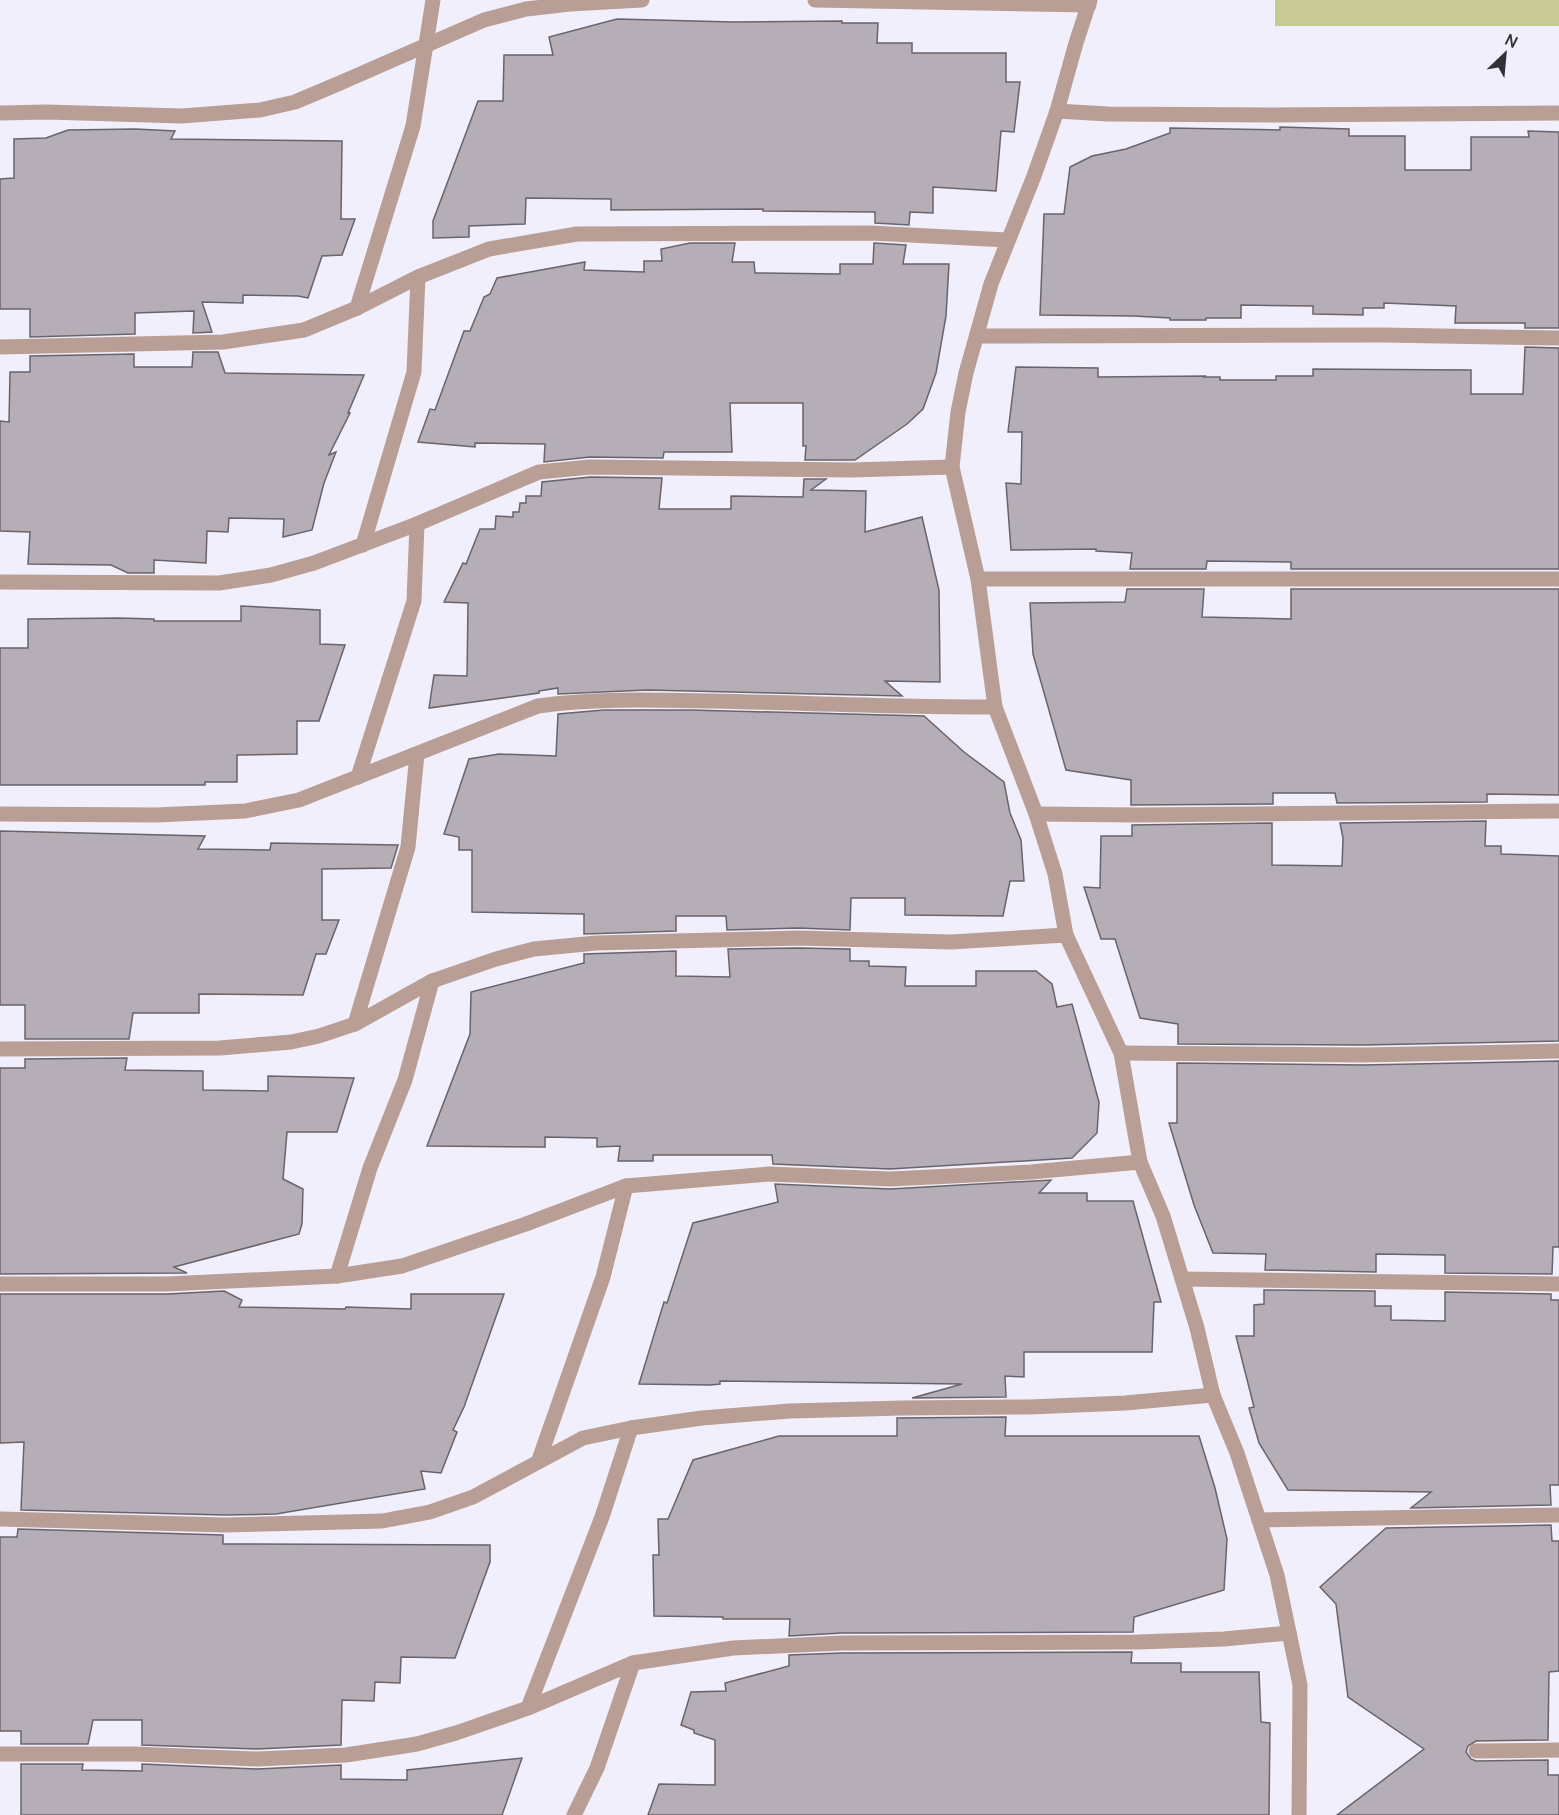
<svg xmlns="http://www.w3.org/2000/svg" width="1559" height="1815" font-family="Manrope,sans-serif">
<style>
.green{fill:#c7ca95}
.building{fill:#b6aeb7;stroke:#6a636b;stroke-width:1.5}
.lines{fill:none;stroke-linecap:round;stroke-linejoin:round}
.minor{stroke:#b99e95;stroke-width:15}
</style>
<rect width="100%" height="100%" fill="#f1effb"/>
<rect class="green" x="1275" y="0" width="284" height="26"/>
<g class="building">
<path d="M617,19L733,22L842,21V23H878L877,43H912V53H1006V82H1020L1014,132L1001,131L996,191L933,187V213L910,212L909,225L875,223V212L763,211V209L611,210V199L526,198L525,224L469,226V237L433,238V221L478,101H503L504,55H553L549,37Z"/>
<path d="M1280,127L1349,129V136H1405V170H1471V137H1529L1528,131L1559,132V328H1525V323H1455L1456,306L1384,303V308H1363V315L1313,314V306L1241,305V318H1206V320H1170V318L1134,316L1040,315L1044,214H1064L1070,167L1092,156L1126,149L1170,133V128L1280,130Z"/>
<path d="M135,129L175,131L171,139L342,141L341,219H355L342,255L322,256L308,298L298,296L243,295V303L202,302L212,332L193,333L194,311L135,313V334L30,337V309H0V179L14,178V139L46,138L68,130Z"/>
<path d="M690,243H735L732,262H754L755,273L840,274V264H873L874,243L906,245L903,264H949L946,316L936,373L923,409L907,424L855,460H805L806,446H803V403H730L732,452H664L663,458L590,457L544,462L545,444L475,443V447L418,442L430,409L435,410L464,331H470L484,297L490,294L497,278L585,262L584,270L644,272V261H662L661,249Z"/>
<path d="M1525,347L1559,348V569H1291V562L1207,561L1206,569H1130L1132,553L1096,551V549L1011,550L1006,483L1021,484L1022,432H1008L1016,367L1098,368V377L1205,376L1204,377H1220V380H1276V376H1313V369L1471,370V394H1523Z"/>
<path d="M193,352H218L225,373L364,375L348,413H350L329,455L336,452L324,483L312,530L283,537L284,519L229,518L228,532L207,531L206,563L154,560V573H128L111,565L28,564L30,532L0,531V421L9,422L10,372H30V356L134,354V367H192Z"/>
<path d="M590,477L662,478L659,509H731V496L803,497L804,479H826L811,490L866,491L865,532L922,517L939,590L940,682L885,681L902,696L647,690L558,694V688L539,691V693L429,708L434,675L467,676L468,603L444,602L463,563L466,564L480,529H495L496,516L513,517V512H519L520,503H526V496H541L542,482Z"/>
<path d="M1127,589H1204L1202,617L1291,619V589H1559V795L1487,794V802L1337,803L1335,793H1273V804L1131,805V780L1066,770L1033,654L1030,603L1125,602Z"/>
<path d="M241,606L320,610V644L345,645L319,721H297V754L237,755V782H205V785H0V648H28V619L118,618L154,619V621H241Z"/>
<path d="M604,710H690L924,716L964,752L1004,782L1010,813L1021,840L1024,881H1010L1003,916L905,915V898H851L850,930L798,928L727,930L726,916H676V931L584,934V914L472,912V850H459V837L444,834L469,759L499,754L556,756L558,714Z"/>
<path d="M1486,821L1485,846H1501V854L1559,856V1041L1363,1045L1178,1044V1024L1140,1018L1115,939H1101L1084,887L1100,888L1101,836H1132V825L1272,823V865L1342,866L1343,838L1340,823Z"/>
<path d="M0,831L205,836L198,849L270,850L271,843L398,845L391,868L322,869V920H339L326,954H316L303,995L199,994V1013H133L129,1039H25V1005H0Z"/>
<path d="M798,948L850,949V961H869V966L906,967L905,986H976V971H1036L1052,984L1057,1007L1072,1004L1099,1102L1097,1133L1072,1158L890,1169L773,1164L772,1155H653V1161H618L620,1146L597,1147V1138L545,1137V1147L427,1146L470,1034L471,992L584,963V954L676,951V976L730,977L728,949Z"/>
<path d="M127,1058L125,1070L203,1071V1090L268,1091V1076L354,1078L337,1132H287L283,1179L303,1189L302,1224L299,1234L174,1267L187,1273L0,1274V1068H25V1059Z"/>
<path d="M1559,1061V1247H1553L1552,1274L1445,1273V1255L1376,1254V1272L1265,1270L1266,1254L1213,1253L1194,1205L1169,1123H1177V1063L1363,1065Z"/>
<path d="M1051,1180L1039,1193H1087V1201H1133L1161,1302H1154L1152,1352H1024V1377L1005,1376L1006,1397L912,1398L962,1384L720,1381V1384L710,1385L639,1384L664,1302L667,1303L693,1223L778,1202L775,1184L890,1189Z"/>
<path d="M1264,1290L1375,1291V1306H1391V1320L1445,1321V1292L1551,1294V1300H1559V1485H1550L1551,1505L1411,1508L1431,1492L1288,1490L1259,1443L1249,1408L1254,1407L1236,1336H1254V1305L1264,1304Z"/>
<path d="M224,1291L242,1300L239,1307L345,1309L346,1307L411,1309V1294H504L464,1407L453,1430L457,1432L441,1473L421,1471L425,1489L276,1514L225,1515L21,1510L24,1442L0,1443V1294H167Z"/>
<path d="M1006,1417L1005,1436H1199L1215,1488L1227,1539L1224,1590L1134,1617L1133,1632L842,1633L789,1636L790,1619H723V1617L654,1616L653,1555H659L658,1519H668L693,1460L779,1436H897V1418Z"/>
<path d="M1551,1525L1552,1541H1559V1671L1549,1672L1548,1740L1476,1741L1468,1746L1466,1752L1471,1759L1476,1761L1548,1760V1775H1559V1815H1337L1424,1749L1348,1697L1336,1604L1320,1587L1386,1528Z"/>
<path d="M18,1529L223,1535V1544L490,1545V1562L455,1658L401,1657L400,1683L375,1682L374,1701L342,1700L341,1745L257,1749L142,1745V1720H93L88,1744H21V1731H0V1537H17Z"/>
<path d="M1132,1652L1131,1663H1181V1672H1259L1261,1722L1270,1723L1269,1815H648L659,1784L715,1785V1740L694,1733V1730L681,1725L691,1692L726,1691L725,1683L789,1666V1655L842,1653Z"/>
<path d="M522,1758L502,1815H21V1764H83L82,1770L142,1771V1764L257,1769L341,1765V1779L407,1780V1770Z"/>
</g>
<g class="lines">
<g class="minor">
<path d="M815,0L1089,5"/>
<path d="M1090,0L1076,43L1057,111L1034,176L991,284L966,373L958,412L952,467L978,579L995,707L1036,814L1055,874L1066,935L1121,1053L1140,1162L1163,1216L1197,1328L1213,1395L1237,1453L1277,1575L1300,1685L1299,1815"/>
<path d="M1057,111L1108,114L1271,115L1559,113"/>
<path d="M0,113L47,112L182,116L260,110L295,102L340,83L484,20L526,9L570,4L642,0"/>
<path d="M357,308L413,126L433,0"/>
<path d="M978,336L1383,335L1559,338"/>
<path d="M0,347L223,342L304,330L357,308L418,277L489,249L577,234L871,233L1007,240"/>
<path d="M363,545L414,372L418,277"/>
<path d="M978,579H1559"/>
<path d="M0,582L219,583L271,575L314,563L417,524L539,472L590,467L852,470L952,467"/>
<path d="M358,777L414,601L417,524"/>
<path d="M0,814L156,815L245,811L299,800L538,706C596,698 654,700 712,701C806,703 900,707 995,707"/>
<path d="M1036,814L1137,815L1559,811"/>
<path d="M355,1024L408,847L417,754"/>
<path d="M0,1049L220,1048L291,1042L319,1036L355,1024L432,981L496,959L534,949L596,943L798,938L951,942L1066,935"/>
<path d="M1121,1053L1363,1055L1559,1051"/>
<path d="M337,1276L370,1168L405,1080L432,981"/>
<path d="M1182,1279L1559,1284"/>
<path d="M0,1284H167L337,1276L402,1266L526,1224L626,1186L769,1174L890,1179L1031,1172L1140,1162"/>
<path d="M539,1460L603,1277L626,1186"/>
<path d="M0,1519L225,1525L382,1521L430,1512L473,1497L583,1438L631,1428L702,1418L790,1411L902,1408L1030,1407L1125,1403L1213,1395"/>
<path d="M1259,1520L1559,1515"/>
<path d="M528,1708L602,1517L631,1428"/>
<path d="M1476,1751L1559,1750"/>
<path d="M0,1754H134L257,1759L346,1755L417,1744L456,1733L528,1708L633,1663L733,1648L842,1643L1138,1642L1224,1639L1289,1633"/>
<path d="M574,1815L597,1768L633,1663"/>
</g>
</g>
<g transform="translate(1505 54) rotate(26)" stroke="#f1effb" stroke-width="4.5" paint-order="stroke">
<path d="M0-4.5L10 22L0 15L-10 22Z" fill="#323135"/>
<text y="-9" font-size="16" font-weight="bold" text-anchor="middle" fill="#323135">N</text>
</g>
</svg>
